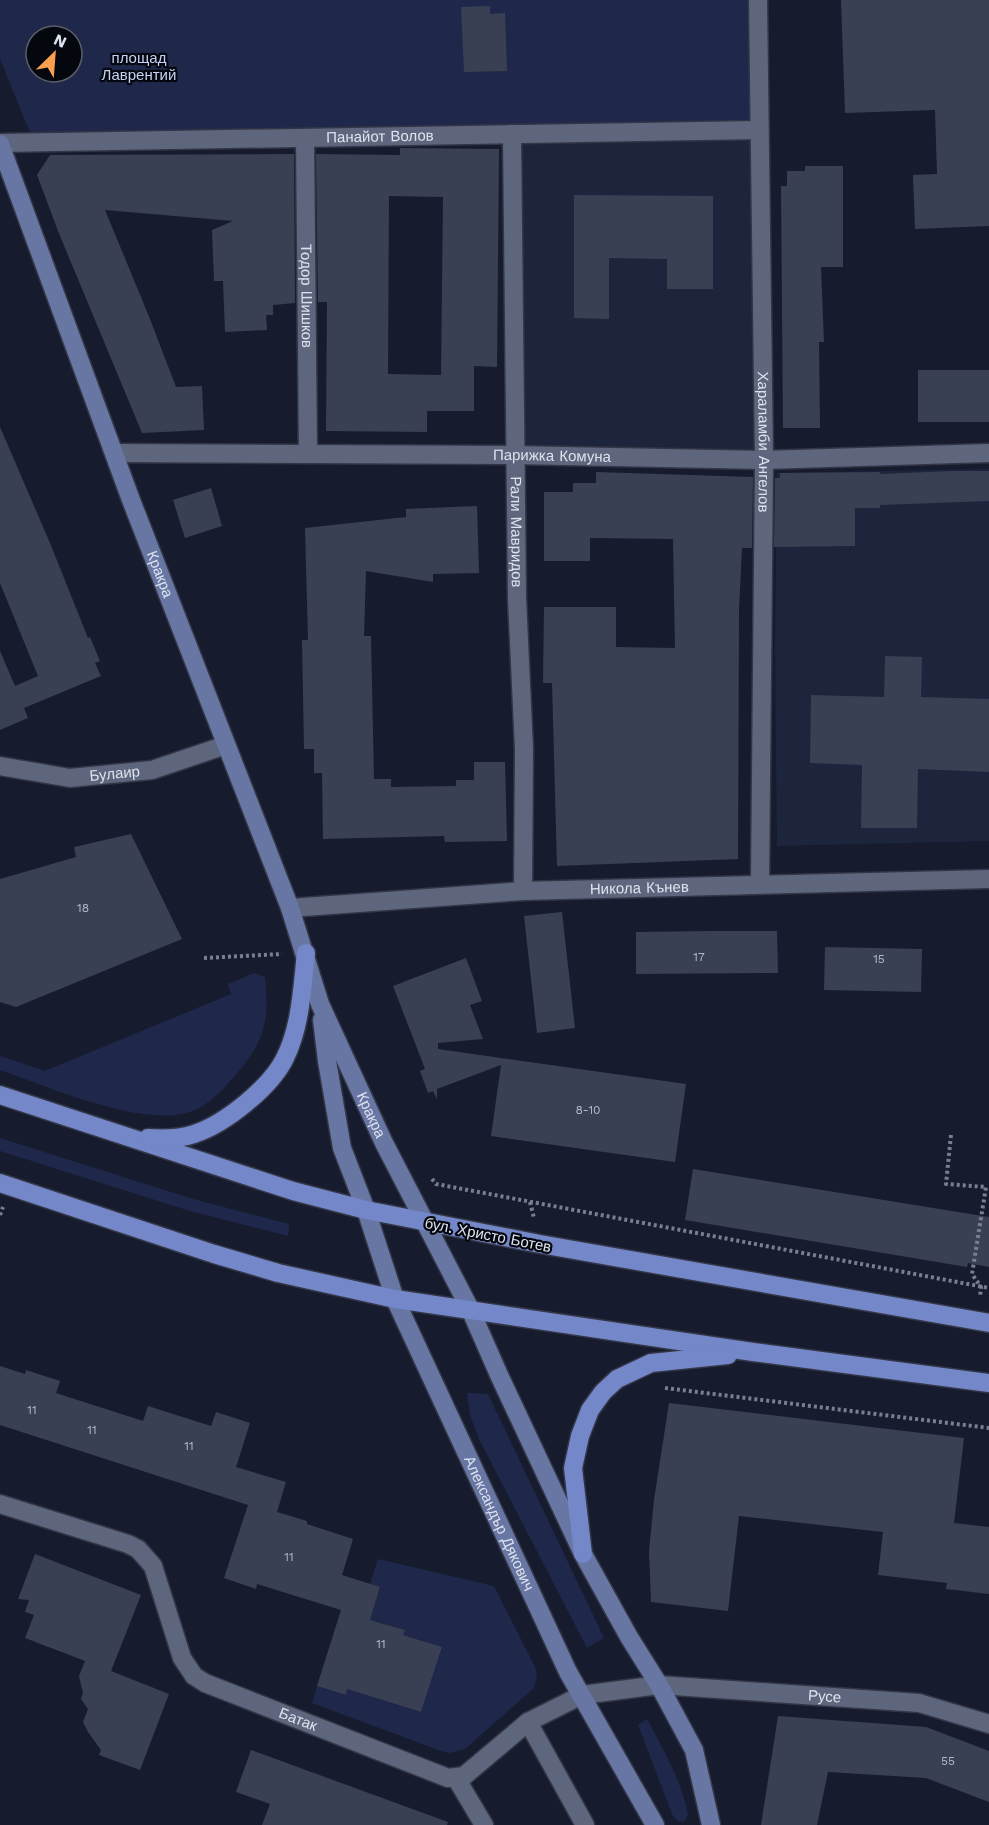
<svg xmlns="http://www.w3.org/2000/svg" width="989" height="1825" font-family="'Work Sans',sans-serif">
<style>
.built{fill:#1d253d}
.green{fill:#1f284a;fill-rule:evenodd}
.building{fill:#394054;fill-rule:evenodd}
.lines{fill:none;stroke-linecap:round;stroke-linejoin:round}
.lane-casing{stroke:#333646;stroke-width:21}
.street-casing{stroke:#333646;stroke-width:21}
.secondary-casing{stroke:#333646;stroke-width:21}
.primary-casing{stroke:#333646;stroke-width:21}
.path{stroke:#797f8e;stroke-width:4;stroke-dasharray:3 3;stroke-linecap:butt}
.lane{stroke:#5e667d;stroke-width:18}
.street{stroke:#5e667d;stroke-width:18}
.secondary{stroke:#6876a3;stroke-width:18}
.primary{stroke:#7387c9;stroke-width:18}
.labels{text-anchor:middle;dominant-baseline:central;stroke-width:4.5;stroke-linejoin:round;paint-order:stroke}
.number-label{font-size:12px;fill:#b4bac8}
.park-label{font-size:15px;fill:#c5d2f6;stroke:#05070f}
.street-label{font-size:15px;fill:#dde2ef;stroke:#05070f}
</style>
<rect width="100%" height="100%" fill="#161c2e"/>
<g class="built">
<path d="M759,130L764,460L514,455L512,134Z"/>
<path d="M989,469V841L777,846L775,649L777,473Z"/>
</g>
<g class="green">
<path d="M0,0H750V121L31,135L0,59ZM36,36H72V72H36Z"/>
<path d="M254,973L265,977C269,1019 266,1038 239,1071C226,1086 213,1102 195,1110C148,1131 47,1086 0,1070V1056L45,1071L231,994L228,984Z"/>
<path d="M0,1138L193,1199L289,1224L288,1236L190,1211L0,1151Z"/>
<path d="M467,1393L488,1394L604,1638L587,1648L480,1441L470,1415Z"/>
<path d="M378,1559L494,1586L535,1667L537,1675L534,1688L465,1749L450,1753L441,1751L312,1703L317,1686L346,1695L347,1689L421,1712L442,1648L408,1636L402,1639L404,1630L376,1621L365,1635L380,1588L370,1584Z"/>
<path d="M647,1719C662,1747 683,1784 688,1815L684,1822L678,1821L673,1816L638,1725Z"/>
</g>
<g class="building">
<path d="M841,0H989V226L915,229L913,175L937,174L935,110L845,113Z"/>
<path d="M490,6V14L505,13L507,71L464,72L461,7Z"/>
<path d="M400,148L499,149L497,367L474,366V411H427V432L326,431L327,302H318L316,154L400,155ZM389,196L443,197L441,375L388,374Z"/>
<path d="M294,154L295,303L273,305V315H266L267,330L225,332L223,281H214L212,230L233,221L105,210L148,314L176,387L202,386L204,430L142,433L58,231L37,175L50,155Z"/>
<path d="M805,166H843V267H821L824,342H819L820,428H783L781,186H787V171H805Z"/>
<path d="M574,195L713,196V289H667V259L609,258V319L574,318Z"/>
<rect x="918" y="370" width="71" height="52"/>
<path d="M0,427L50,543L88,638L90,637L100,661L95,663L101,676L24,708L28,718L0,730V651L15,686L38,676L0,583Z"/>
<path d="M952,471H989V501L880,505V508H855V546L774,547L775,478H780V473L880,472V474Z"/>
<path d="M596,472L753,477L752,548H742L739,610L738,859L557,866L552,683H543L544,607H616V647L675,648L673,539L590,538V561H544V492H573V483H596Z"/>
<path d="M211,488L222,526L185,538L173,500Z"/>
<path d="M477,506L479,573L433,574V582L366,571L364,636H371L374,779H391V787L456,786V780H474V762H505L507,841L445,842L444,836L323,839L322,773H314V749H304L302,640H308L305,528L406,517V509Z"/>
<path d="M885,656L922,657L921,697L989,699V772L918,769L917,828H861L862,765L810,763L811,695L884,697Z"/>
<path d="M131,834L182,939L16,1007L0,1002V879L76,857L74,847Z"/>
<path d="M562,912L575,1028L537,1033L524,916Z"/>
<path d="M712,931H777L778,973L636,974V932Z"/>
<path d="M825,947L922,949L921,992L824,990Z"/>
<path d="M466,958L482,1001L470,1005L483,1039L438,1043V1049L686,1084L675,1162L491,1136L501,1065L437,1089V1099L433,1091L428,1093L420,1071L425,1069L393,986Z"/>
<path d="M693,1169L989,1217V1267L968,1263L967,1267L685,1220Z"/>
<path d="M0,1366L25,1374L26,1370L60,1381L56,1393L143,1421L148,1406L211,1426L216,1412L250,1423L236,1467L286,1482L277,1512L307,1521V1524L353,1539L342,1575L380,1587L370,1620L405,1630L403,1635L442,1647L421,1712L347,1689L346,1695L317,1686L341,1610L257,1584L256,1589L224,1578L248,1505L0,1425Z"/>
<path d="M669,1403L964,1438L954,1523L989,1527V1594L946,1589L947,1583L878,1575L883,1532L739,1516L728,1611L651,1602L649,1551L654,1500Z"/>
<path d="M35,1554L141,1595L111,1671L169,1694L140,1770L99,1755L101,1750L88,1732L83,1722L88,1709L81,1699L83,1693L79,1676L85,1661L25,1638L34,1615L25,1612L29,1600L18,1599Z"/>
<path d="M778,1716L926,1727L989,1751V1802L926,1778L828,1772L817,1825H761Z"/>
<path d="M251,1750L448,1822L447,1825H262L270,1804L236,1792Z"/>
</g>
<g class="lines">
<defs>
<g id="lane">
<path d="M528,1722L585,1825"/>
<path d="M456,1778L484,1825"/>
</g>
<g id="street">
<path id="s1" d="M758,0L764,460L760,884"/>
<path id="s2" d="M512,134L517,598L524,749L523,891"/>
<path id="s3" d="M305,138L308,454"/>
<path id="s4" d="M0,143L759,130"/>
<path id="s5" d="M114,453L514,455L764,460L989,453"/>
<path id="s6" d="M0,766L70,778L152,770L226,745"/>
<path id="s7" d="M290,908L523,891L989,879"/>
<path id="s8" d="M0,1504L128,1544L138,1549L153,1566L182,1658L194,1676L205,1683L448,1778L464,1776L528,1722L582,1695L659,1685L919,1703L989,1724"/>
</g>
<g id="secondary">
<path id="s9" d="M0,144L131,500L290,908L320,1004L384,1143L470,1309L499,1375L583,1554L629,1637L659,1685L694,1750L711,1825"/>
<path id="s10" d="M322,1020L327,1061L342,1148L366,1210L395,1299L568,1672L655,1825"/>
</g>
<g id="primary">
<path d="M0,1095L293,1191L366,1210L540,1244L989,1323"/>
<path d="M148,1138C163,1139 180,1139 194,1134C225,1124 271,1087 285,1058C301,1026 302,988 306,953"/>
<path d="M0,1183L214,1254L278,1273L395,1299L753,1352L989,1383"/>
<path d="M583,1554L573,1468L580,1436L590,1410L603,1392L617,1379L651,1363L728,1355"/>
</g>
</defs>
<use href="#lane" class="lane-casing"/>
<use href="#street" class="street-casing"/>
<use href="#secondary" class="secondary-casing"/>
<use href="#primary" class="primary-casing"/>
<g class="path">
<path d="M204,958L282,954"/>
<path d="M951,1135L946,1184L986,1187L972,1274L981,1287L980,1297"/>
<path d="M432,1179L436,1184L989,1288"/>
<path d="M530,1202L534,1218"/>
<path d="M0,1215L3,1207"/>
<path d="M665,1388L989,1428"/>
</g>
<use href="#lane" class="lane"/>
<use href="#street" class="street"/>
<use href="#secondary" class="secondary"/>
<use href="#primary" class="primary"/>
</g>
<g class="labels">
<g class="number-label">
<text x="83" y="908">18</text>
<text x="699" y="957">17</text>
<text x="879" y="959">15</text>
<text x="588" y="1110">8-10</text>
<text x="32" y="1410">11</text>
<text x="92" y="1430">11</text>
<text x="189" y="1446">11</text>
<text x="289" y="1557">11</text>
<text x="381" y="1644">11</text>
<text x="948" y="1761">55</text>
</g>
<g class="park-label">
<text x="139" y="58">площад<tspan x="139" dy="17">Лаврентий</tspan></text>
</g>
<g class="street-label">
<text stroke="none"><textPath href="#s4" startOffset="380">Панайот Волов</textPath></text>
<text stroke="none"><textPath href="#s3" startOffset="158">Тодор Шишков</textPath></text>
<text stroke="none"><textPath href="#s1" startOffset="442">Хараламби Ангелов</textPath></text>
<text stroke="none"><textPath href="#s5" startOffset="438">Парижка Комуна</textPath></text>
<text stroke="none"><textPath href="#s2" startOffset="398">Рали Мавридов</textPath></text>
<text stroke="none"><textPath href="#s9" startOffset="459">Кракра</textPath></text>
<text stroke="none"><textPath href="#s6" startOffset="116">Булаир</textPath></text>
<text stroke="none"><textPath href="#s7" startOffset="350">Никола Кънев</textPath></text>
<text stroke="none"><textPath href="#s9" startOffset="1040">Кракра</textPath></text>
<text transform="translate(488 1235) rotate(11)">бул. Христо Ботев</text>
<text stroke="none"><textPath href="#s10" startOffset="537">Александър Дякович</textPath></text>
<text stroke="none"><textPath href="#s8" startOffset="964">Русе</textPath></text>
<text stroke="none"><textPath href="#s8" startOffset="399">Батак</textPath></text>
</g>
</g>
<g transform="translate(54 54) rotate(25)"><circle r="28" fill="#05070f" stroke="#5b5f69" stroke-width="1.5"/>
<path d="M0-4.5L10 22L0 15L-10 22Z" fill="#fa9f4e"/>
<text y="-9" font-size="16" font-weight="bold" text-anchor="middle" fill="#dde2ef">N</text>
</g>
</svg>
